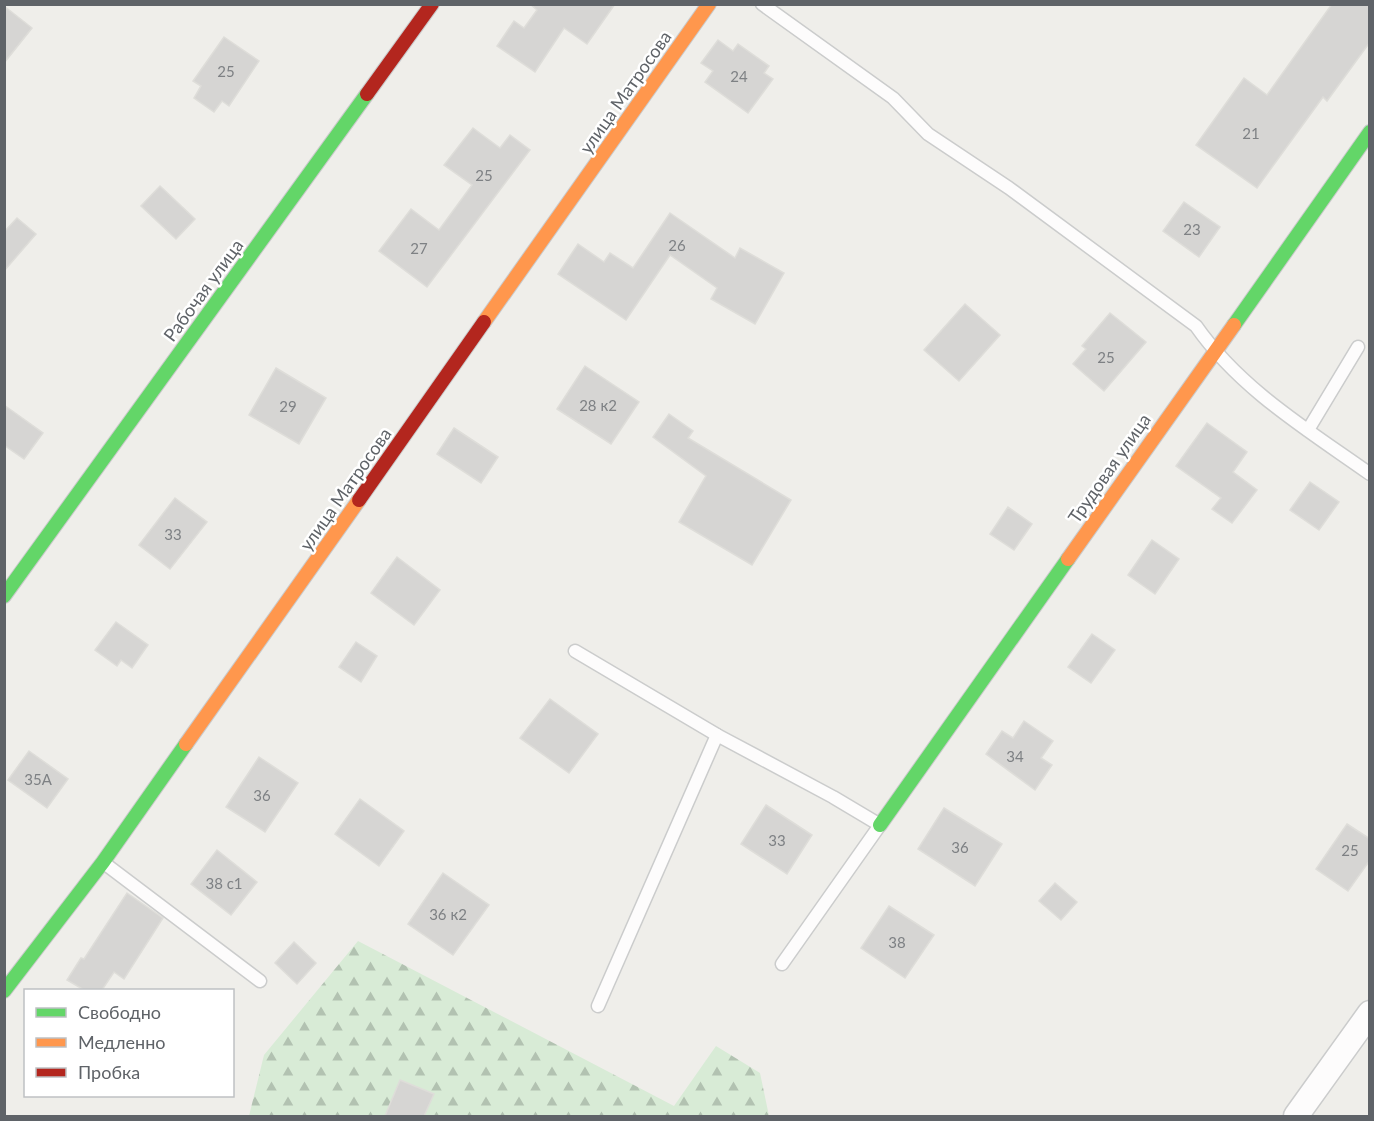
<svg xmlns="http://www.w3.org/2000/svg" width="1374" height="1121" font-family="Lato,sans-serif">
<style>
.forest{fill:url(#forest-firs)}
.building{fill:#d6d5d3;stroke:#deddd9;stroke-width:1.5}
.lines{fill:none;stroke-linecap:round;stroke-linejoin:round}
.lane-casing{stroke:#cbcccc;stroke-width:15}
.street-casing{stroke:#cbcccc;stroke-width:27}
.fast-casing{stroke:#cacacb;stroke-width:16}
.slow-casing{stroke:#cacacb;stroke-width:16}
.jam-casing{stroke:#cacacb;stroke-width:16}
.lane{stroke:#fdfcfc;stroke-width:12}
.street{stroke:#fdfcfc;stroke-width:24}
.fast{stroke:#63d668;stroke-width:14}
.slow{stroke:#ff974d;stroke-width:14}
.jam{stroke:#b3261e;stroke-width:14}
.labels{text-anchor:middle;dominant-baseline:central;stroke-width:5;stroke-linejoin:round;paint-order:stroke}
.number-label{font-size:15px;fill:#7e8184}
.street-label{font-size:18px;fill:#5f6368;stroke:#fff}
</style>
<defs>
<pattern id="forest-firs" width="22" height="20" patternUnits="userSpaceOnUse" patternTransform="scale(1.5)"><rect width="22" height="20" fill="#d8ebd6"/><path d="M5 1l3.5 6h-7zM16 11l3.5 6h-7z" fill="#b2c2b1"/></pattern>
</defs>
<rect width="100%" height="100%" fill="#efeeea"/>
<path class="forest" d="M358,941L674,1106L716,1046L760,1073L769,1116H249L264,1055Z"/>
<g class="building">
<path d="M530,4H615L587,44L564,28L535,72L497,46L514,21L524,28L537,10Z"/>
<path d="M1332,4H1370V42L1327,101L1323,97L1257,188L1196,145L1244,78L1267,95Z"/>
<path d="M4,6L32,28L4,63Z"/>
<path d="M224,37L259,61L229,106L222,101L214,112L194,98L201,86L193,81Z"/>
<path d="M718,40L733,51L738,44L769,66L764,73L773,79L748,113L705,82L713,71L701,63Z"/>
<path d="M473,128L500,148L510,135L530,150L427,287L379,251L411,209L439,230L472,185L444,165Z"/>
<path d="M160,186L195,219L176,239L141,206Z"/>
<path d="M1184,202L1220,227L1199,257L1163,231Z"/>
<path d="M670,213L735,258L740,248L784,273L755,324L711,299L717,288L670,255L626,320L558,274L578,244L604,262L610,253L633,268Z"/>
<path d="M17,218L36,234L4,271V232Z"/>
<path d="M965,304L1000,335L959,381L924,350Z"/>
<path d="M1110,313L1146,342L1104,391L1073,364L1086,349L1082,346Z"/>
<path d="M585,366L639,402L611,444L557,409Z"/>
<path d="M276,368L326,398L299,444L249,415Z"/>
<path d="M4,405L43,433L24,459L4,445Z"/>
<path d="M669,414L693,431L688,438L791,500L752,565L679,522L706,476L653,437Z"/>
<path d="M1207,423L1247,452L1233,472L1257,490L1232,523L1212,509L1221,498L1176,466Z"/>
<path d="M454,428L498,457L481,483L437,454Z"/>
<path d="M1310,482L1339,502L1319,530L1290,510Z"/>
<path d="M175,498L207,522L170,569L139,545Z"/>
<path d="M1008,507L1032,524L1014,550L990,534Z"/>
<path d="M1152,540L1179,559L1155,594L1128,575Z"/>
<path d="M397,557L440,590L414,625L371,593Z"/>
<path d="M116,622L148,645L132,668L121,660L117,666L95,650Z"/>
<path d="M1092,634L1115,650L1091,683L1068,667Z"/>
<path d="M356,642L377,656L361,682L339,667Z"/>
<path d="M550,699L598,734L569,773L520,738Z"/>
<path d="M1024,721L1053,741L1041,758L1052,765L1035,790L986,754L1002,731L1013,738Z"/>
<path d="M29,751L68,779L47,808L8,780Z"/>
<path d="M259,757L298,783L265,832L226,807Z"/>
<path d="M360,799L404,831L379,866L335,834Z"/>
<path d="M766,805L812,835L787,874L741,844Z"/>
<path d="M944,808L1002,844L975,886L918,849Z"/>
<path d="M1347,824L1370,839V860L1348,891L1316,869Z"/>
<path d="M217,850L257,882L231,915L191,884Z"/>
<path d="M443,873L489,905L453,955L408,924Z"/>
<path d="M1055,883L1077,902L1061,920L1039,901Z"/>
<path d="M127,893L163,918L124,979L114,972L102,990H84L67,980L81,958L84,959Z"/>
<path d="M889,906L934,935L905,978L861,948Z"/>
<path d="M294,942L316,963L297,984L275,963Z"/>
<path d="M400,1080L434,1094L424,1116H385Z"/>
</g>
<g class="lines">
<defs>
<g id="lane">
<path d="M762,4L893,98L928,134L1009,188L1196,326C1240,389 1308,430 1370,474"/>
<path d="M1308,430L1358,347"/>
<path d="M575,651L717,735L833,797L880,825L782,964"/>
<path d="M104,863L260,981"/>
<path d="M598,1006L717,735"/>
</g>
<path id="street" d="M1296,1116L1370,1013"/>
<g id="fast">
<path d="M1234,325L1370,132"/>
<path d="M4,596L367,94"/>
<path d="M880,825L1068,559"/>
<path d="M4,991L103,862L186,744"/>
</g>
<g id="slow">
<path d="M484,322L709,4"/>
<path d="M1068,559L1234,325"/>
<path d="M186,744L359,500"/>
</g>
<g id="jam">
<path d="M367,94L432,4"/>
<path d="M359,500L484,322"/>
</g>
</defs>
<use href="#lane" class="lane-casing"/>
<use href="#street" class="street-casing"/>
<use href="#fast" class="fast-casing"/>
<use href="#slow" class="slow-casing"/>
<use href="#jam" class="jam-casing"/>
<use href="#lane" class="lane"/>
<use href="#street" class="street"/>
<use href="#fast" class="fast"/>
<use href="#slow" class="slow"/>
<use href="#jam" class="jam"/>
</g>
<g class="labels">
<g class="number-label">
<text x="226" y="71">25</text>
<text x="739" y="76">24</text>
<text x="1251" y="133">21</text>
<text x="484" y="175">25</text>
<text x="1192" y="229">23</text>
<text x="677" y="245">26</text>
<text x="419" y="248">27</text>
<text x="1106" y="357">25</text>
<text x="598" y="405">28 к2</text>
<text x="288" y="406">29</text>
<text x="173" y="534">33</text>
<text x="1015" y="756">34</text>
<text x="38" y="779">35А</text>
<text x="262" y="795">36</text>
<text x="777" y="840">33</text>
<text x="960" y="847">36</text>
<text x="1350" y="850">25</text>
<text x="224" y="883">38 с1</text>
<text x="448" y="914">36 к2</text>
<text x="897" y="942">38</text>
</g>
<g class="street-label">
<text transform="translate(625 92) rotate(-55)">улица Матросова</text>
<text transform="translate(203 290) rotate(-54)">Рабочая улица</text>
<text transform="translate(1109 468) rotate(-55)">Трудовая улица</text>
<text transform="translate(345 489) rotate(-55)">улица Матросова</text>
</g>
</g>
<rect width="1374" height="1121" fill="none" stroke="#5f6368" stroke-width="12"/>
<rect x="24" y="989" width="210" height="108" fill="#ffffff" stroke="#bfc1c3" stroke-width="1.5"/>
<rect x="36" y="1008" width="30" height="9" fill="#63d668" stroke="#bfc1c3" stroke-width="1.5"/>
<text x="78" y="1019" font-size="18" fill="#5f6368">Свободно</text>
<rect x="36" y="1038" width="30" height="9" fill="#ff974d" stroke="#bfc1c3" stroke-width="1.5"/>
<text x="78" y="1049" font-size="18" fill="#5f6368">Медленно</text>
<rect x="36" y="1068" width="30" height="9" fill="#b3261e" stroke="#bfc1c3" stroke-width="1.5"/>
<text x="78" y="1079" font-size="18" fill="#5f6368">Пробка</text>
</svg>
